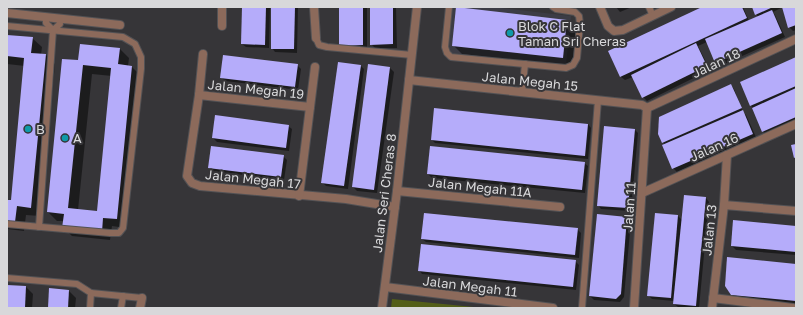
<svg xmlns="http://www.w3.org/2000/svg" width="803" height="315" font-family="'Golos Text',sans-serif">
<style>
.built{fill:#3c3c45}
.park{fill:#535e18}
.shadow{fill:#0007;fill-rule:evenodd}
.building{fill:#b5acfa;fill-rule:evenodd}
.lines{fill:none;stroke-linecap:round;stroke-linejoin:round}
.lane-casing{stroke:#535255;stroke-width:8}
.street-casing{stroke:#535255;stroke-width:10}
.lane{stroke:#8c6a5b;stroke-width:6}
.street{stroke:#8c6a5b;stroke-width:8}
.culture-dot{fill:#0f9aa8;stroke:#363538;stroke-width:1.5}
.labels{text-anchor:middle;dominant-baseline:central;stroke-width:4;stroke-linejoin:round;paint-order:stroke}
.poi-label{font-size:13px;fill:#d8d8da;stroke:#363538;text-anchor:start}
.street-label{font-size:13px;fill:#d8d8da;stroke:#363538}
</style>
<rect width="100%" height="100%" fill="#363538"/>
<path class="built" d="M453,7H493L571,16L566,65L451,53L449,47Z"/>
<path class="park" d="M392,299L484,308H391Z"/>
<g class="shadow">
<path d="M243,7H270L269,48L246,47L242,44Z"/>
<path d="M272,7H298L297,53L275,52L272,48Z"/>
<path d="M340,7H367V49H344Z"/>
<path d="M371,7H396L397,48H375L371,44Z"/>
<path d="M616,7H632L620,12Z"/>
<path d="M705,7H743L749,21L758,17L753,7H781V8L773,12L775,15L785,37L720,66L716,62L707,42L698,46L710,70L647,101L643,97L633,77L625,80L621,77L609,52Z"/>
<path d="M783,7H796V30L793,31L789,27Z"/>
<path d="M567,21L576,30L572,67L462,54L453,45Z"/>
<path d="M7,36L32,38L42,47L41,55H46L55,64L40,216L26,215L24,231L7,229V201H12L25,66L7,64Z"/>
<path d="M120,49L129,58L128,66L132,67L141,76L126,228L112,226L110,240L72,236L63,227L64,221H57L48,212L79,61ZM92,74L112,76L98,212L78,210Z"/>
<path d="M796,58V121L767,135L763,131L741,83Z"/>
<path d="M297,65L301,69L298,90L225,81L222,78Z"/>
<path d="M369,65L390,68L394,72L377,193L357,191L353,187Z"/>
<path d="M361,66L364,69L348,189L326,186L322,182Z"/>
<path d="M731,85L734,89L743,112L746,115L756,137L677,172L673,168L665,145L663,142Z"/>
<path d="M216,116L288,126L292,129L289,151L217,142L213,138Z"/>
<path d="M588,124L591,128L588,159L435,143L432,140Z"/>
<path d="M635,130L638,133L631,211L601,209L598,205Z"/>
<path d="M283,156L287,160L284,180L212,171L209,167Z"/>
<path d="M584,163L588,166L585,193L432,178L428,174Z"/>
<path d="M706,198L709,202L699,308L678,307L674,304V301L652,299L648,295L678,216L682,220Z"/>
<path d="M597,215L627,218L631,221L624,297L620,302L594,300L590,296Z"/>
<path d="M796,226V255L736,250L732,246Z"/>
<path d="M577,229L581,233L579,258L426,242L422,239Z"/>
<path d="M575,261L579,265L576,290L422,274L419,270Z"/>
<path d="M796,265V305L737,300L731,294Z"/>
<path d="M26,287L33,294L32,308H7Z"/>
<path d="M69,291L76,298L75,308H49Z"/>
</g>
<g class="building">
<path d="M242,7H266L265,45L241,44Z"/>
<path d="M271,7H295L294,49H271Z"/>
<path d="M339,7H363V45L339,46Z"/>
<path d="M370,7H393V44L370,45Z"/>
<path d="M456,7L567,20L563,58L452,46Z"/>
<path d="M702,7H742L747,18L620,77L608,51Z"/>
<path d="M752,7H773L755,15Z"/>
<path d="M782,7H796V25L788,28Z"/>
<path d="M772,10L782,33L715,63L705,39Z"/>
<path d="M7,35L33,37L31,53L46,54L31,208L17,206L15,222L7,221V200H11L24,58L7,56Z"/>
<path d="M696,43L707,66L642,98L631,75Z"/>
<path d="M80,44L120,48L118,64L132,66L117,219L103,218L102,232L62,228L64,214L47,212L62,59L78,60ZM83,65L111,68L97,211L68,208Z"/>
<path d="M223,55L298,64L295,87L220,78Z"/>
<path d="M796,57V86L750,106L740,82Z"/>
<path d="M338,62L361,65L344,186L321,183Z"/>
<path d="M368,64L390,67L374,190L352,187Z"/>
<path d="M731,84L742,108L662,143L658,134L659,117Z"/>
<path d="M796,88V117L762,132L752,108Z"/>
<path d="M434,108L588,124L585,156L431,140Z"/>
<path d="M743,110L753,134L672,169L662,145Z"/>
<path d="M215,115L289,125L286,148L212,138Z"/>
<path d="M604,126L635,129L628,208L597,206Z"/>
<path d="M796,144V157L794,158L791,145Z"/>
<path d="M211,146L284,155L281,177L208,168Z"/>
<path d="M430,146L585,162L582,190L427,174Z"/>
<path d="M684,195L706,197L696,306L673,304Z"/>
<path d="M424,213L578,228L575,255L421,239Z"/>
<path d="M655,213L678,215L671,298L647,296Z"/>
<path d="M597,214L627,217L621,294L616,299L589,296Z"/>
<path d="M733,220L796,226V252L731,246Z"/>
<path d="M421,244L576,260L573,287L418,271Z"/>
<path d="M727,257L796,264V301L731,295L725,286Z"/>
<path d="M7,285L26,286L25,308H7Z"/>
<path d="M49,288L69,290L68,308H48Z"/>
</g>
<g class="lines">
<defs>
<g id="lane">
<path d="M449,7L445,47L447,53L451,57L566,68L573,65L577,58L580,24L579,16L575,12L556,9L553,7"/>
<path d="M649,7L653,16"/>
<path d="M46,17V23L53,30"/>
<path d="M7,26L123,37L135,44L141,57V69L123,228L119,233H110L7,224"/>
<path d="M316,38L319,45L327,47L412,55"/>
<path d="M522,93L525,64"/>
<path d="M39,227L53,30L60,24L59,19"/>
<path d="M7,278L77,284L91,293L90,308"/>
<path d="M91,293L142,298"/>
<path d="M121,308L123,296"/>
<path d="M582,308L598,100"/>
</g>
<g id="street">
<path d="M314,7L316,38"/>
<path d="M600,7L608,26L614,31L623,30L671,7"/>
<path d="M7,13L120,25"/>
<path d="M222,26V7"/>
<path d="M203,54L199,95L187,176L192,183L200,186L346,199L395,207"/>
<path d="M409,80L642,105L647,108"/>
<path d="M199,95L310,107"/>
<path d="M647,108L796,39"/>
<path d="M397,191L560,207"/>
<path d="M642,193L796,124"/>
<path d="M299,196L315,67"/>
<path d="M724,205L796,211"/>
<path d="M385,287L553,308"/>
<path d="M713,298L793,308"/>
<path d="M140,308L142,298"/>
<path d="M382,308L397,191L417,7"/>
<path d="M634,308L647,108"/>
<path d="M712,308L724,205L727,155"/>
</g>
</defs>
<use href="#lane" class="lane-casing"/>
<use href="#street" class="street-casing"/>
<use href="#lane" class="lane"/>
<use href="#street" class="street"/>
</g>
<g class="culture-dot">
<circle cx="510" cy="33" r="4"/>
<circle cx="28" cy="129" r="4"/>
<circle cx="65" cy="138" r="4"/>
</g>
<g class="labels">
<g class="poi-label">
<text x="518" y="26">Blok C Flat<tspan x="518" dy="15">Taman Sri Cheras</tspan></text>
<text x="36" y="129">B</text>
<text x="73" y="138">A</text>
</g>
<g class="street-label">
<text transform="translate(716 63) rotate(-25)">Jalan 18</text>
<text transform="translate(530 81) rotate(6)">Jalan Megah 15</text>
<text transform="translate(256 89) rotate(6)">Jalan Megah 19</text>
<text transform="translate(714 147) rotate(-24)">Jalan 16</text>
<text transform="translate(253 179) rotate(6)">Jalan Megah 17</text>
<text transform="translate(480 187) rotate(6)">Jalan Megah 11A</text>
<text transform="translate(384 193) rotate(-83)">Jalan Seri Cheras 8</text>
<text transform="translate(629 207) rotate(-86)">Jalan 11</text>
<text transform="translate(709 230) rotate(-84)">Jalan 13</text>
<text transform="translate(470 286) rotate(7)">Jalan Megah 11</text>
</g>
</g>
<rect width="803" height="315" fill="none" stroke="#d8d8da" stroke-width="16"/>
</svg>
